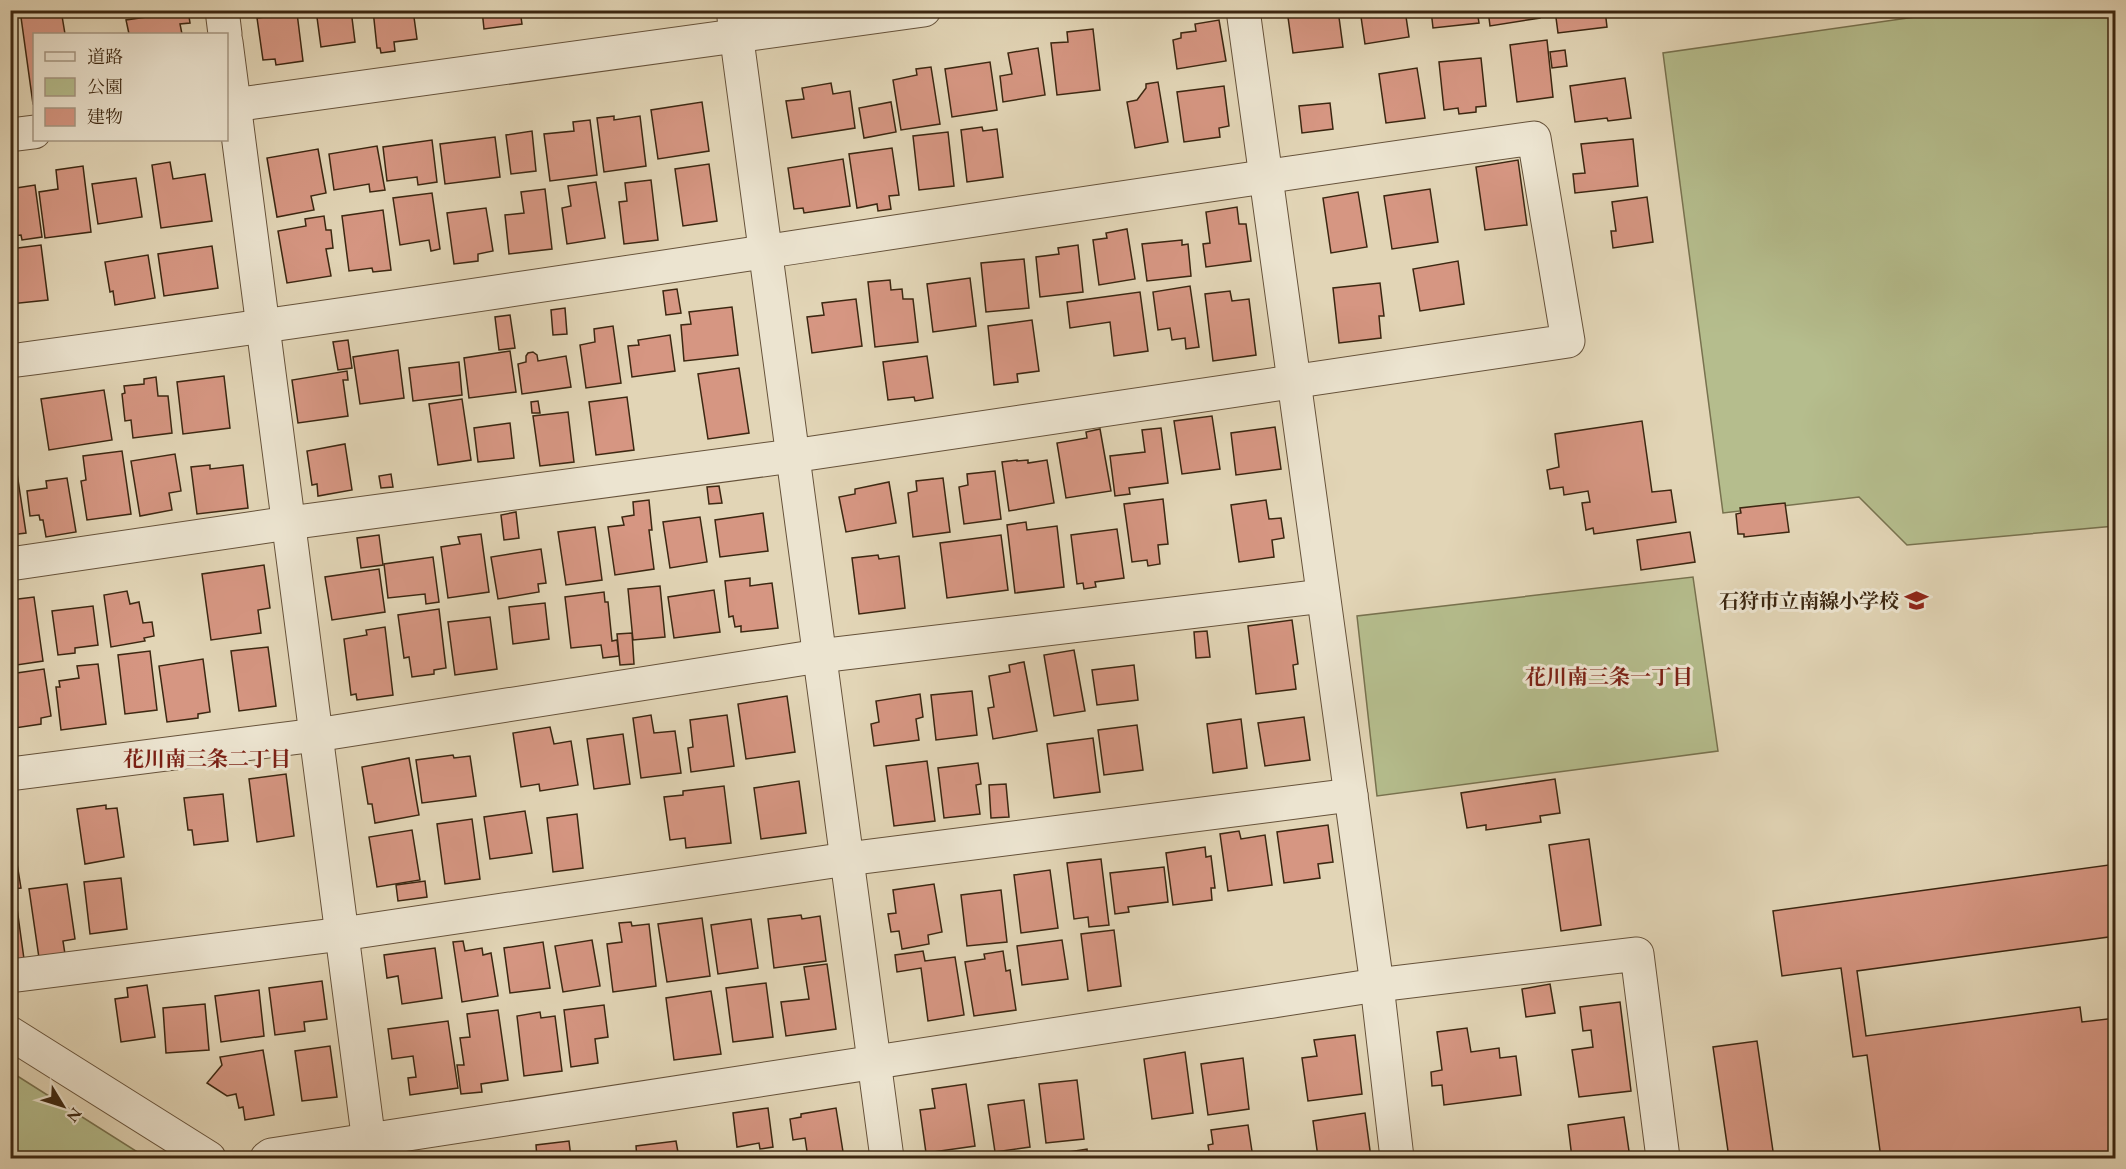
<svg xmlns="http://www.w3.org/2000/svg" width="2126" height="1169" font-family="'EB Garamond','Noto Serif JP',serif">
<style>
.green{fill:#b5bd8d;stroke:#78724f;stroke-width:1.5}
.building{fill:#d69682;stroke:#3c2711;stroke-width:1.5}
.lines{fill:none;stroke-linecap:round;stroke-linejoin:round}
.minor-casing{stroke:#66523a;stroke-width:35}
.minor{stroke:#ece4d0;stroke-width:33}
.labels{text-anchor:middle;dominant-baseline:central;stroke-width:6;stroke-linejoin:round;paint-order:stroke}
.poi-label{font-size:20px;font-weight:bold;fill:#3c2711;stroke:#ece4d0;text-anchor:end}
.neighbourhood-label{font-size:21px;font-weight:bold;fill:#7a1f14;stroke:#ece4d0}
</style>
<rect width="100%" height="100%" fill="#e2d5b6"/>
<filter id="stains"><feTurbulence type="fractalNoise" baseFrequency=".00333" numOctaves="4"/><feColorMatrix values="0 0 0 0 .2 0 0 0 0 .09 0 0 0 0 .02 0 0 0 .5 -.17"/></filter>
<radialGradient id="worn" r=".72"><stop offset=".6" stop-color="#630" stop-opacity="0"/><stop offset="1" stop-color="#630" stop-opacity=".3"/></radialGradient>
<g class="green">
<path d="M1957,11H2115V526L1907,545L1859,497L1723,513L1663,53Z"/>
<path d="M1693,577L1718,751L1377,796L1357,616Z"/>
<path d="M11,1072L147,1158H11Z"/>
</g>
<g class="building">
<path d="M20,10H61L65,34H34V104H33Z"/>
<path d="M167,10H188L190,23L180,24L182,34H129L126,20L167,14Z"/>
<path d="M316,10H351L355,42L321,47Z"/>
<path d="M373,10H413L417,39L394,42L395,51L381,53L380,48H377Z"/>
<path d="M482,10H520L522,24L484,29Z"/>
<path d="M535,10H574V12L536,17Z"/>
<path d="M1287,10H1338L1343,47L1293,53Z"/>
<path d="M1360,10H1405L1409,37L1365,44Z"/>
<path d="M1431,10H1477L1479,23L1433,28Z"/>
<path d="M1488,10H1539L1540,18L1490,26Z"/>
<path d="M1555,10H1605L1607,27L1558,33Z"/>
<path d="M297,13L303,61L276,65L275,59L263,60L257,18Z"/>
<path d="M1219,20L1226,61L1177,69L1173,40L1181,38V33L1196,31L1195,24Z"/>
<path d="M1093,29L1100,90L1057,95L1051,43L1068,42L1067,32Z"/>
<path d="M1547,40L1553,97L1517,102L1510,45Z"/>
<path d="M1038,48L1045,95L1003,102L1000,76L1012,74L1008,53Z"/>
<path d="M1565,50L1567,66L1552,68L1550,52Z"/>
<path d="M10,53L16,100L10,101Z"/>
<path d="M1481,58L1486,106L1476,107V112L1459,114L1458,108L1444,110L1439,62Z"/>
<path d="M990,62L997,110L952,117L945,69Z"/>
<path d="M931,67L940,124L901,130L893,80L917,75L916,69Z"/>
<path d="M1417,68L1425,118L1386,123L1379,74Z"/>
<path d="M1625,78L1631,118L1608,121L1607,118L1575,122L1570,86Z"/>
<path d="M1158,82L1168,142L1135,148L1127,102L1137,100L1146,88V84Z"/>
<path d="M831,83L833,94L850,91L855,128L792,138L786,101L804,99L802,88Z"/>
<path d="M1224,86L1229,126L1219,128L1220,137L1184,142L1177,92Z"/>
<path d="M702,102L709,151L658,159L651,110Z"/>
<path d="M891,102L896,132L864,138L859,108Z"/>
<path d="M1330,103L1333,129L1302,133L1299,106Z"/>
<path d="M614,116V120L640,116L646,166L604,172L597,118Z"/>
<path d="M590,120L597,175L550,181L544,134L574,131L573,122Z"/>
<path d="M982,127L983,131L997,129L1003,177L967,182L961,130Z"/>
<path d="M532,131L536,171L511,174L506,135Z"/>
<path d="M948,132L954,186L919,190L913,136Z"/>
<path d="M495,137L500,177L445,184L440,144Z"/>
<path d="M1633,139L1638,186L1575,193L1573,174L1585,173L1581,144Z"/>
<path d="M432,140L437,182L418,185L417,177L387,181L383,147Z"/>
<path d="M377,146L385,190L370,192L369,184L334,190L329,154Z"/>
<path d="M892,148L899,195L889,196L891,209L878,211L877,204L857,208L849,154Z"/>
<path d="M318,149L326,193L311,196L314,210L277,217L267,158Z"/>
<path d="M843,159L850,206L804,213L803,208L794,209L788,168Z"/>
<path d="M1518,160L1527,225L1485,230L1476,167Z"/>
<path d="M170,162L173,179L205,174L212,221L161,228L152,165Z"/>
<path d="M709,164L717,221L683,226L675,169Z"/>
<path d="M83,166L91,232L45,238L39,192L58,189L56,170Z"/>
<path d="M136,178L142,217L98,224L92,184Z"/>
<path d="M651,180L658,240L624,244L619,202L627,201L625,183Z"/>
<path d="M596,182L605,238L567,244L562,208L571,206L568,186Z"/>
<path d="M35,185L42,237L22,240L21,235L10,236V189Z"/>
<path d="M545,189L552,249L509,254L505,215L524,213L521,192Z"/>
<path d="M1430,189L1438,242L1392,249L1384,196Z"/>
<path d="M1358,192L1367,247L1331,253L1323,198Z"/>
<path d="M432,193L440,249L431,251L429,240L400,245L393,198Z"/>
<path d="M1647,197L1653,242L1613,248L1611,231H1616L1612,202Z"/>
<path d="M1237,207L1239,224H1246L1251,261L1206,267L1203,244L1210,243L1206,212Z"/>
<path d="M486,208L493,251L478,254V261L454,264L447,213Z"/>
<path d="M383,210L391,270L373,272L372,268L349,271L342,216Z"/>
<path d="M324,216L326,230H331L333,248L326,249L331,276L287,283L278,231L306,226L305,219Z"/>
<path d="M1127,229L1135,279L1099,285L1093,240L1107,238L1106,233Z"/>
<path d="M1182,240V245L1188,244L1191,276L1147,281L1142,244Z"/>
<path d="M41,245L48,300L10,304V249Z"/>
<path d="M1078,245L1083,292L1040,297L1036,257L1059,254L1058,248Z"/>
<path d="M212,246L218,288L164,296L158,254Z"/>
<path d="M148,255L155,298L115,305L113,291L110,292L105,262Z"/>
<path d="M1024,259L1029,308L986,312L981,263Z"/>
<path d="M1458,261L1464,304L1420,311L1413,269Z"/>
<path d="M970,278L976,326L933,332L927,284Z"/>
<path d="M890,280L891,290L902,289L903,299H913L918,342L875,347L868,282Z"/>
<path d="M1380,283L1384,316H1379L1381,338L1339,343L1333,288Z"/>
<path d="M1190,286L1199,347L1186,349L1185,338L1172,340L1170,328L1158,330L1153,292Z"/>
<path d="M677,289L681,313L666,315L663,291Z"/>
<path d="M1230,291L1232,301L1249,299L1256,355L1213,361L1205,294Z"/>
<path d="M1140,292L1148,351L1114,356L1110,322L1070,328L1067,302Z"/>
<path d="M856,299L862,346L812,353L807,317L824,315L822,303Z"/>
<path d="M732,307L738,355L684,361L681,325L691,324L689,312Z"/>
<path d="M565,308L567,334L553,335L551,310Z"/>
<path d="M510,315L515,348L499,350L495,317Z"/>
<path d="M1032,320L1039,371L1017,374L1018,382L994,385L988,326Z"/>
<path d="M613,326L621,383L586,388L580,345L595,342L594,329Z"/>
<path d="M670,335L675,371L632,377L628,346L639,345L638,340Z"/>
<path d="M348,340L352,368L338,370L333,342Z"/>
<path d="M398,350L404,398L360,404L353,357Z"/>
<path d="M510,351L516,392L469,398L464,358Z"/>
<path d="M533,352L537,355L538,361L566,356L571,387L522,394L518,364L526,362V356L528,353Z"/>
<path d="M927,356L933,398L915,401L914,397L888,400L883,362Z"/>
<path d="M459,362L462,395L413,401L409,368Z"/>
<path d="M739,368L749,433L708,439L698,374Z"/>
<path d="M347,371L348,380H343L348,416L298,423L292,380Z"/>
<path d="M224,376L230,428L183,434L177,382Z"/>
<path d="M156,377L158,396H168L172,433L133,438L131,420L125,421L122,394L125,393L124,386L144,384V379Z"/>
<path d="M104,390L112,440L49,450L41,399Z"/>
<path d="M627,397L634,450L596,455L589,402Z"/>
<path d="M462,399L471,460L438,465L429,404Z"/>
<path d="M538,401L540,413H532L531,402Z"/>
<path d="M568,412L574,462L540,466L533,416Z"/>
<path d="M1212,416L1220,469L1182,474L1174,421Z"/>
<path d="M1642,421L1652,492L1671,490L1676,522L1594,534L1593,528L1586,530L1582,503L1590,502L1588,491L1564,495L1563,487L1550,489L1547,470L1559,467L1555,434Z"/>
<path d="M510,423L514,458L478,462L474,428Z"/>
<path d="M1275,427L1281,469L1236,475L1231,433Z"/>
<path d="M1161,428L1168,483L1129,488L1130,494L1115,496L1110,456L1145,452L1142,430Z"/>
<path d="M1100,429L1111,491L1066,498L1057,443L1087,438L1086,432Z"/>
<path d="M345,444L352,490L318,496L317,484L312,485L307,451Z"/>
<path d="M122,451L131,514L87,520L81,481L86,480L83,456Z"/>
<path d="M175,454L181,491L169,493L172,510L140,516L131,461Z"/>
<path d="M1017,460V461L1028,460V463L1047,460L1054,503L1009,511L1002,462Z"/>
<path d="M210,465V469L243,465L248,508L197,514L191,467Z"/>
<path d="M995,471L1001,519L964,524L959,487L968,485L967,474Z"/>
<path d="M17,473L26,533L10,535V474Z"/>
<path d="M391,474L393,487L381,488L379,476Z"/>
<path d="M67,478L76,532L46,537L43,520H40L39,515L30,516L27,491L47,488L46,481Z"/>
<path d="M943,478L950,532L913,537L908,493L917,491L916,481Z"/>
<path d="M889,482L896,523L846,532L839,497L855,494V489Z"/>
<path d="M719,486L722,503L709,504L707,487Z"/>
<path d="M1163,499L1168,544L1158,545L1160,564L1148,566L1147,560L1132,562L1124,504Z"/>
<path d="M649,500L652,530H649L654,569L615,575L608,527L624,525L622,517L634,515L633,502Z"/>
<path d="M1266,500L1269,519L1281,518L1284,538L1272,540L1274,557L1239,562L1231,505Z"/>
<path d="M1785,503L1789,532L1744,537V534H1738L1736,514L1741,513L1740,508Z"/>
<path d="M516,512L519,538L504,540L501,515Z"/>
<path d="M763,513L768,551L720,557L715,520Z"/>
<path d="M700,517L707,562L670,568L663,522Z"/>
<path d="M1026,522L1027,530L1057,526L1064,587L1015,593L1007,525Z"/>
<path d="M595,527L602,580L566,585L558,532Z"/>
<path d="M1117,529L1124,578L1095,582L1096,587L1084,589L1083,583L1077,584L1071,535Z"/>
<path d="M1690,532L1695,562L1641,570L1637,540Z"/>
<path d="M481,534L489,592L448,598L441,547L460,544L458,537Z"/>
<path d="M379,535L383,565L361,568L357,538Z"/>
<path d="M1001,535L1008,590L947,598L940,543Z"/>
<path d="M541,549L546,583L538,584L539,592L498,599L491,557Z"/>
<path d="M878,555L879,559L899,556L905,608L859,614L852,558Z"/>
<path d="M433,557L439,602L426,604L425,594L388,598L384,564Z"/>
<path d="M264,565L270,608L258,610L261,633L211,640L202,574Z"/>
<path d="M379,569L385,612L332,620L325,577Z"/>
<path d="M750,578V586L772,583L778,628L741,632V626L735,627L733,616L729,617L725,581Z"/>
<path d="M660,586L665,637L633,640L628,589Z"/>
<path d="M714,590L720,632L674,638L668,597Z"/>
<path d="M127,591L130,604L139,602L143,623L152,622L154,636L144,638L145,641L111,647L104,595Z"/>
<path d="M604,592L605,602H608L612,641L617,640L619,656L603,658L601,645L571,648L565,597Z"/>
<path d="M34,597L43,661L10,666V600Z"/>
<path d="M545,603L549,639L513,644L509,607Z"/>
<path d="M93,606L98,645L75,648V653L58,655L52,611Z"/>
<path d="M439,609L446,668L434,670V674L412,677L409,657L404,658L398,615Z"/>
<path d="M490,617L497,669L455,675L448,622Z"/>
<path d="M1292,620L1298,664L1293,665L1296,689L1256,694L1248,626Z"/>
<path d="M385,627L393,695L357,700L356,694L351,695L344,639L367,635L366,630Z"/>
<path d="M1207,631L1210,657L1196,658L1194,632Z"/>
<path d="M632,633L634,664L620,665L617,634Z"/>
<path d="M268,647L276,706L239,711L231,651Z"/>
<path d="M1074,650L1085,711L1054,716L1044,655Z"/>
<path d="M150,651L157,710L125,714L118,655Z"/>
<path d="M203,659L210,712L198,714V718L167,722L159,666Z"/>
<path d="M1024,662L1037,731L993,739L988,708L994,707L989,676L1010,672L1009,665Z"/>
<path d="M98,664L106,724L61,730L56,687H60L59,681L79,678L77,666Z"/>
<path d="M1134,665L1138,700L1097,705L1092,670Z"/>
<path d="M44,669L51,716L41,718V724L15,728L10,698V674Z"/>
<path d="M972,691L977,735L936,740L931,695Z"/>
<path d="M920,694L923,717L916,719L919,740L874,746L871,724L879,722L876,701Z"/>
<path d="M787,696L795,752L746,759L738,704Z"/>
<path d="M651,715L654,733L675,731L681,773L641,778L633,718Z"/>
<path d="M727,715L734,766L691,772L688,748L693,747L690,720Z"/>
<path d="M1304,717L1310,760L1265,766L1258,723Z"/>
<path d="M1241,719L1247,768L1213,773L1207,724Z"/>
<path d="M1137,725L1143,770L1104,775L1098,730Z"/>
<path d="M550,727L554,744L571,741L578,785L540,791L539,784L521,787L513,733Z"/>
<path d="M623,734L630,784L594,789L587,739Z"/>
<path d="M1093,738L1100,792L1054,798L1047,744Z"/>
<path d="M453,755L454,758L470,756L476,796L422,803L416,760Z"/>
<path d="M409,758L419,815L375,823L372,804H368L362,767Z"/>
<path d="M927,761L935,821L894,826L886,766Z"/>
<path d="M978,763L981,784L976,785L980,814L944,818L938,768Z"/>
<path d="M286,774L294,836L257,842L249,779Z"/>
<path d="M1555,779L1560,813L1540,816L1541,822L1486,830V825L1467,828L1461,793Z"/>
<path d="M799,781L806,833L761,839L754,788Z"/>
<path d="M1006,784L1009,817L991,818L989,785Z"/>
<path d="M724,786L731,843L686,848L685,838L670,840L664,797L683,795V791Z"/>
<path d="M223,794L228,841L194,845L192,830H188L184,798Z"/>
<path d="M106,805V809L117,808L124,857L85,864L77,809Z"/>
<path d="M525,811L532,853L490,859L484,817Z"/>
<path d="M577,814L583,868L553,872L547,818Z"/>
<path d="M472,819L480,879L445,884L437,824Z"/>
<path d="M1328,825L1333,862L1318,864L1320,878L1284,883L1277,832Z"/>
<path d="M412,830L420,880L377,887L369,837Z"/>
<path d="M1239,831L1241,839L1265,835L1272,885L1228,891L1220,834Z"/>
<path d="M1589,839L1601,925L1561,931L1549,845Z"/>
<path d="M10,845H14L21,888L10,889Z"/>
<path d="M1205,847L1206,857L1211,856L1215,888H1211L1212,900L1173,905L1166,853Z"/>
<path d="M1101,859L1109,925L1089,927L1088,917L1074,919L1067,863Z"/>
<path d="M2116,864V936L1857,971L1866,1036L2080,1007L2082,1022L2116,1018V1158H1881L1867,1055L1853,1057L1841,968L1782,976L1773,911Z"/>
<path d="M1164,867L1168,902L1128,907L1129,912L1115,914L1110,873Z"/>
<path d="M1050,870L1058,928L1021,933L1014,875Z"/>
<path d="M121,878L127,929L90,934L84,882Z"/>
<path d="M425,881L427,897L398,901L396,885Z"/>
<path d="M67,884L75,939L63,941L65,954L39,958L29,889Z"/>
<path d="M934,884L942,932L928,935L929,944L902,949L899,931L891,932L888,914L896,913L893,890Z"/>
<path d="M1001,890L1007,942L967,946L961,895Z"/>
<path d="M10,901H16L24,959L10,961Z"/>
<path d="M801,915L802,919L820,916L826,961L774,968L768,919Z"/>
<path d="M702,918L710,976L667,982L658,924Z"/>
<path d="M751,919L758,968L718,974L711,925Z"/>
<path d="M631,922L632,926L649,924L656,986L613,992L607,944L622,942L619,923Z"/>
<path d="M1114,930L1121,986L1088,991L1081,934Z"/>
<path d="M592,940L600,986L563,992L555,946Z"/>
<path d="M1062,940L1068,979L1022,985L1017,946Z"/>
<path d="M463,941L465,951L482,948L483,955L491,953L498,996L462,1002L453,942Z"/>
<path d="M543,942L550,988L510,993L504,948Z"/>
<path d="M435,948L442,998L402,1004L398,976L387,978L384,955Z"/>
<path d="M923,951L925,961L955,957L964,1015L928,1021L921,968L897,972L895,955Z"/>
<path d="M1003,951L1006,971L1010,970L1016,1010L974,1016L965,962L985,959L984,954Z"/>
<path d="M827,964L836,1029L786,1036L781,1002L809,999L804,967Z"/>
<path d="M322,981L327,1019L304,1022L305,1031L275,1035L269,988Z"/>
<path d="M766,983L773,1037L733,1042L726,988Z"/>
<path d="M1550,984L1555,1013L1526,1017L1522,989Z"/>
<path d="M147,985L155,1037L121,1042L115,999L128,997L127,988Z"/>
<path d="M259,990L264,1036L221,1042L215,996Z"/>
<path d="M711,991L721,1054L674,1060L666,998Z"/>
<path d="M1620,1002L1631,1091L1579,1097L1572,1050L1593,1047L1591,1030L1583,1031L1580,1007Z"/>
<path d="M205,1004L209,1050L166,1053L163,1008Z"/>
<path d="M604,1005L608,1037L595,1039L598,1063L571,1067L564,1010Z"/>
<path d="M498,1010L508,1080L481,1084L482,1092L461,1094L457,1065H464L460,1038L470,1037L467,1014Z"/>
<path d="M540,1012L541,1018L555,1016L562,1071L524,1076L517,1016Z"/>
<path d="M448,1021L458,1088L410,1095L408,1078L416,1077L413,1056L392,1059L388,1029Z"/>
<path d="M1467,1028L1471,1052L1499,1048L1500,1058L1516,1056L1521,1095L1444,1105L1442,1085L1432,1086L1431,1072L1442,1070L1437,1032Z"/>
<path d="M1355,1035L1362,1094L1308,1101L1302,1058L1317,1056L1314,1040Z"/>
<path d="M1757,1041L1774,1158H1729L1713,1047Z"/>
<path d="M330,1046L337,1097L302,1101L295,1051Z"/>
<path d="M263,1050L274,1115L245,1120L243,1107L239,1108L236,1094L227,1096L207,1083L222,1065L220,1057Z"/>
<path d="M1185,1052L1193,1113L1152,1119L1144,1059Z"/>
<path d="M1243,1058L1249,1109L1208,1115L1201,1064Z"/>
<path d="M1077,1080L1084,1139L1046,1143L1039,1084Z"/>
<path d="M966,1084L975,1146L926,1153L920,1110L935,1108L932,1089Z"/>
<path d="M1024,1100L1030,1147L995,1152L988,1105Z"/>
<path d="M768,1108L773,1147L760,1149L759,1143L737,1147L733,1113Z"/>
<path d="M836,1108L844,1158H808L805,1138L793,1140L790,1119L801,1117V1114Z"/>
<path d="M1365,1113L1371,1158H1309L1318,1157L1313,1121Z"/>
<path d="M1624,1117L1630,1158H1572L1568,1125Z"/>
<path d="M1248,1125L1253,1158H1210L1208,1145L1213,1144L1211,1130Z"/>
<path d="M569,1141L571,1158H537L536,1145Z"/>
<path d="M676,1141L679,1158H637L636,1146Z"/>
<path d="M1087,1149L1088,1158H1037L1036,1157Z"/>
</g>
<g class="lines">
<defs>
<g id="minor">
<path d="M222,10L225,34"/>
<path d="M733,10L887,1158"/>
<path d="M1243,10L1377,985L1397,1158"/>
<path d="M226,42L371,1158"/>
<path d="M226,106L924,10"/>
<path d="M10,135L34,132"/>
<path d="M10,361C519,293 1025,209 1534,138L1568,341L792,456L289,523L10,564"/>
<path d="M10,774L316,735L819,656L1323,596"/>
<path d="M10,976L342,934L847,859L1351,795"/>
<path d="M10,1033L209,1158"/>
<path d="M267,1158L271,1155L1377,985L1637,954L1663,1158"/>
</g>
</defs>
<use href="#minor" class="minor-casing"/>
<use href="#minor" class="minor"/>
</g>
<defs>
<symbol id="school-bare" viewBox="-9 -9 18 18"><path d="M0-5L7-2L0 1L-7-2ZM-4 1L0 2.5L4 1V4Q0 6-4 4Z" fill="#8f2418" stroke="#ece4d0" stroke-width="2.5" paint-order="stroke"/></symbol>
</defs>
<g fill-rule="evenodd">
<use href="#school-bare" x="1900" y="584" width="33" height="33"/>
</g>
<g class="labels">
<g class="poi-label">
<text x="1899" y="601">石狩市立南線小学校</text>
</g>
<g class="neighbourhood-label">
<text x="1609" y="676">花川南三条一丁目</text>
<text x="207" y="758">花川南三条二丁目</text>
</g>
</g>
<rect width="2126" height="1169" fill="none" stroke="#e2d5b6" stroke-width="36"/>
<rect x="12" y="12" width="2102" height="1145" fill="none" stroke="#3c2711" stroke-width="3"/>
<rect x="18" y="18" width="2090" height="1133" fill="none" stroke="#3c2711" stroke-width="1.5"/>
<rect x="33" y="33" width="195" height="108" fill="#ece4d0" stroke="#a69884" stroke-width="1.5"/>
<rect x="45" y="52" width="30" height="9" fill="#ece4d0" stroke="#a69884" stroke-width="1.5"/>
<text x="87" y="63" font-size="18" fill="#3c2711">道路</text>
<rect x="45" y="78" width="30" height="18" fill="#b5bd8d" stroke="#a69884" stroke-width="1.5"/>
<text x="87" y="93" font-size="18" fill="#3c2711">公園</text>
<rect x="45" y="108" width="30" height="18" fill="#d69682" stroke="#a69884" stroke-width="1.5"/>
<text x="87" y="123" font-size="18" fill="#3c2711">建物</text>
<g transform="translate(63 1106) rotate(128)" stroke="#ece4d0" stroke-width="4.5" paint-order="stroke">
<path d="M0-4.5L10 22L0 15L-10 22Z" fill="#3c2711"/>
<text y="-9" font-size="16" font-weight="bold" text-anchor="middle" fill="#3c2711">N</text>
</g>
<rect width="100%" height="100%" filter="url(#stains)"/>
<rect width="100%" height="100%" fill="url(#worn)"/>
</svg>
